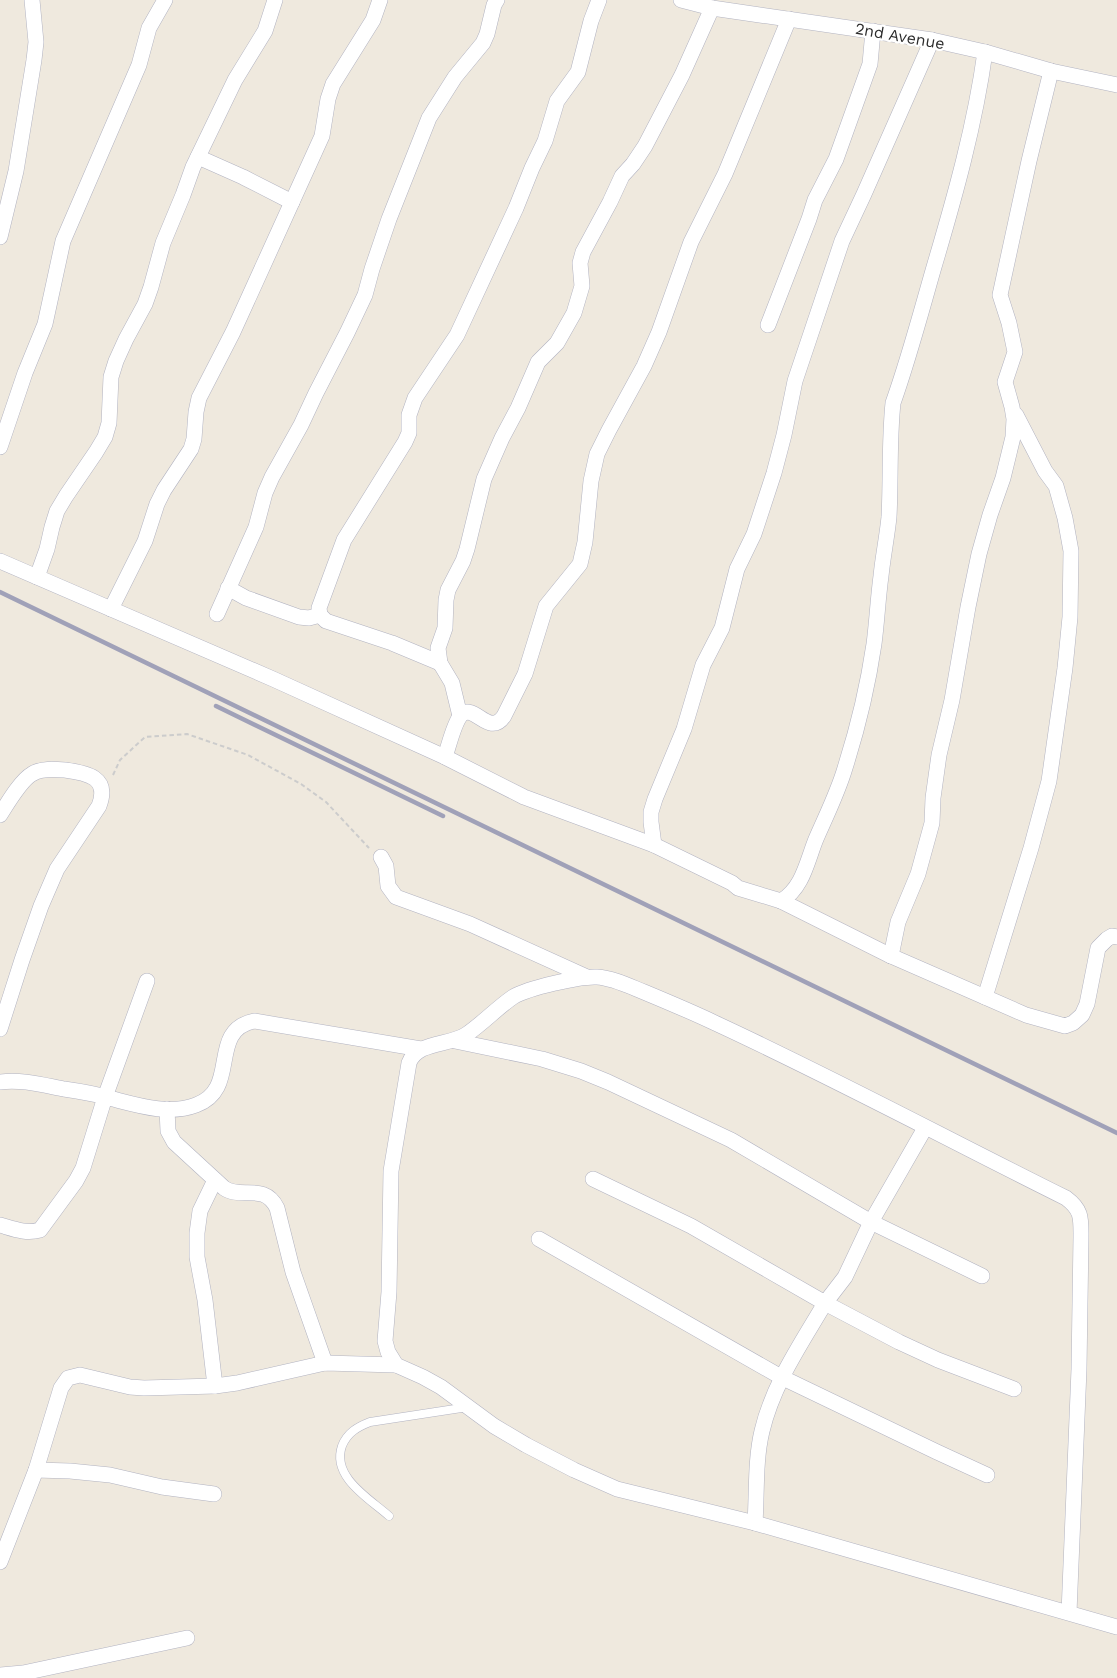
<svg xmlns="http://www.w3.org/2000/svg" width="1117" height="1678" font-family="'Work Sans',sans-serif">
<style>
.lines{fill:none;stroke-linecap:round;stroke-linejoin:round}
.service-casing{stroke:#b2b3c1;stroke-width:9}
.minor-casing{stroke:#b2b3c1;stroke-width:16}
.path{stroke:#ccc;stroke-width:2;stroke-dasharray:4.5 3;stroke-linecap:butt}
.service{stroke:#fff;stroke-width:8}
.minor{stroke:#fff;stroke-width:15}
.rail{stroke:#a0a1b8;stroke-width:4.5}
.labels{text-anchor:middle;dominant-baseline:central;stroke-width:4.5;stroke-linejoin:round;paint-order:stroke}
.street-label{font-size:16px;fill:#2c2c2c;stroke:#fff}
</style>
<rect width="100%" height="100%" fill="#efe9de"/>
<g class="lines">
<defs>
<path id="service" d="M389,1516C370,1499 331,1477 342,1446C347,1433 357,1427 370,1422L468,1407"/>
<g id="minor">
<path d="M681,0L712,8L932,40L985,52L1051,71L1117,85"/>
<path d="M1051,71L1029,161L1000,295L1009,323L1015,352L1005,382L1012,407L1014,419L1013,437L1003,478L990,515L979,554L968,607L952,700L939,755L933,798L932,823L918,874L898,922L891,956L1026,1015L1065,1026L1073,1023L1082,1015L1087,1004L1098,948L1107,939L1112,936L1117,937"/>
<path d="M198,157L243,177L292,202"/>
<path d="M0,237L16,171L34,60L36,42L32,0"/>
<path d="M768,325L809,219L815,200L836,159L870,64L873,31"/>
<path d="M0,447L25,373L45,324L63,241L139,65L149,28L165,0"/>
<path d="M0,561L273,679L445,757L524,797L654,845L732,883L738,888L781,901C803,888 807,861 816,839C826,816 838,792 845,768C858,727 868,685 874,644C877,621 878,598 881,576C883,556 887,537 889,517C891,479 889,441 893,403C909,358 921,312 934,267C955,196 975,125 985,52"/>
<path d="M37,577L47,549L52,527L57,511L66,496L96,452L105,437L109,423L111,377L116,361L126,339L145,304L151,287L163,243L183,195L193,167L235,80L265,31L275,0"/>
<path d="M228,588L246,598L299,617L309,618L320,615"/>
<path d="M111,609L145,541L157,504L164,490L191,449L194,439L196,412L199,398L233,332L322,136L328,99L333,84L373,20L380,0"/>
<path d="M217,614L256,527L265,493L272,477L301,425L316,393L347,333L365,295L372,269L389,219L429,118L455,77L483,43L487,34L494,5L497,0"/>
<path d="M440,663L392,643L326,621L320,615L319,608L344,540L405,442L409,433V415L415,398L457,335L516,208L532,168L545,141L557,101L578,72L591,21L599,0"/>
<path d="M460,716L452,683L440,663L438,648L445,628L446,600L448,590L463,561L467,549L484,479L502,438L518,408L538,362L557,343L574,313L582,286L580,263L583,252L610,202L622,176L633,164L645,146L682,75L712,8"/>
<path d="M445,757C449,745 454,723 461,715C474,702 489,738 504,716L525,674L546,606L580,564L585,542L591,481L597,454L609,430L644,366L659,332L691,242L725,174L789,19"/>
<path d="M0,815C7,804 21,780 32,774C41,768 54,769 65,770C87,773 110,777 99,806L57,869L41,906L22,960L0,1029"/>
<path d="M654,845L651,822V812L655,799L684,729L703,665L722,628L737,569L754,534L774,473L784,435L795,381L842,241L864,194L932,40"/>
<path d="M381,857L386,866L388,886L396,897L470,924L587,977"/>
<path d="M781,901L891,956"/>
<path d="M985,997L1031,848L1049,781L1065,668L1070,617L1071,551L1065,518L1056,486L1045,471L1016,415"/>
<path d="M455,1041L542,1059L581,1071L608,1082L731,1140L871,1222L982,1276"/>
<path d="M0,1082C21,1079 43,1085 64,1089C78,1091 92,1093 105,1097C134,1104 167,1116 196,1105C241,1089 207,1031 254,1021L421,1049"/>
<path d="M167,1109L168,1131L174,1142L224,1188C241,1200 264,1182 277,1208L293,1272L325,1363"/>
<path d="M593,1179L691,1226L825,1303L845,1277L871,1222L925,1128"/>
<path d="M215,1180L200,1211L197,1233V1257L205,1300L215,1386"/>
<path d="M0,1225C14,1229 26,1234 40,1230L76,1181L83,1168L105,1097L147,981"/>
<path d="M539,1239L781,1377L937,1452L987,1475"/>
<path d="M36,1470L70,1471L110,1475L162,1487L214,1494"/>
<path d="M755,1523C757,1493 755,1460 762,1431C773,1384 801,1344 825,1303L899,1342L938,1360L1014,1389"/>
<path d="M0,1562L36,1470L61,1388L68,1378L80,1375L130,1387L144,1388L215,1386L237,1383L325,1363L396,1365"/>
<path d="M1069,1613L1079,1369L1081,1237C1081,1218 1082,1210 1066,1198C949,1140 834,1078 715,1023C692,1012 668,1002 644,992C629,986 613,978 597,977C580,976 528,988 513,997C497,1008 483,1023 467,1034C450,1046 417,1041 409,1063L391,1171L389,1292L385,1341L388,1352L396,1365L423,1377L441,1387L494,1426L526,1445L574,1470L617,1489L755,1523L1117,1627"/>
<path d="M0,1675L23,1673L187,1638"/>
</g>
</defs>
<use href="#service" class="service-casing"/>
<use href="#minor" class="minor-casing"/>
<path class="path" d="M113,775L120,760L145,737L187,734L248,755L301,784L326,802L369,848"/>
<use href="#service" class="service"/>
<use href="#minor" class="minor"/>
<g class="rail">
<path d="M0,592L1117,1133"/>
<path d="M216,706L443,816"/>
</g>
</g>
<g class="labels">
<g class="street-label">
<text transform="translate(900 36) rotate(10)">2nd Avenue</text>
</g>
</g>
</svg>
